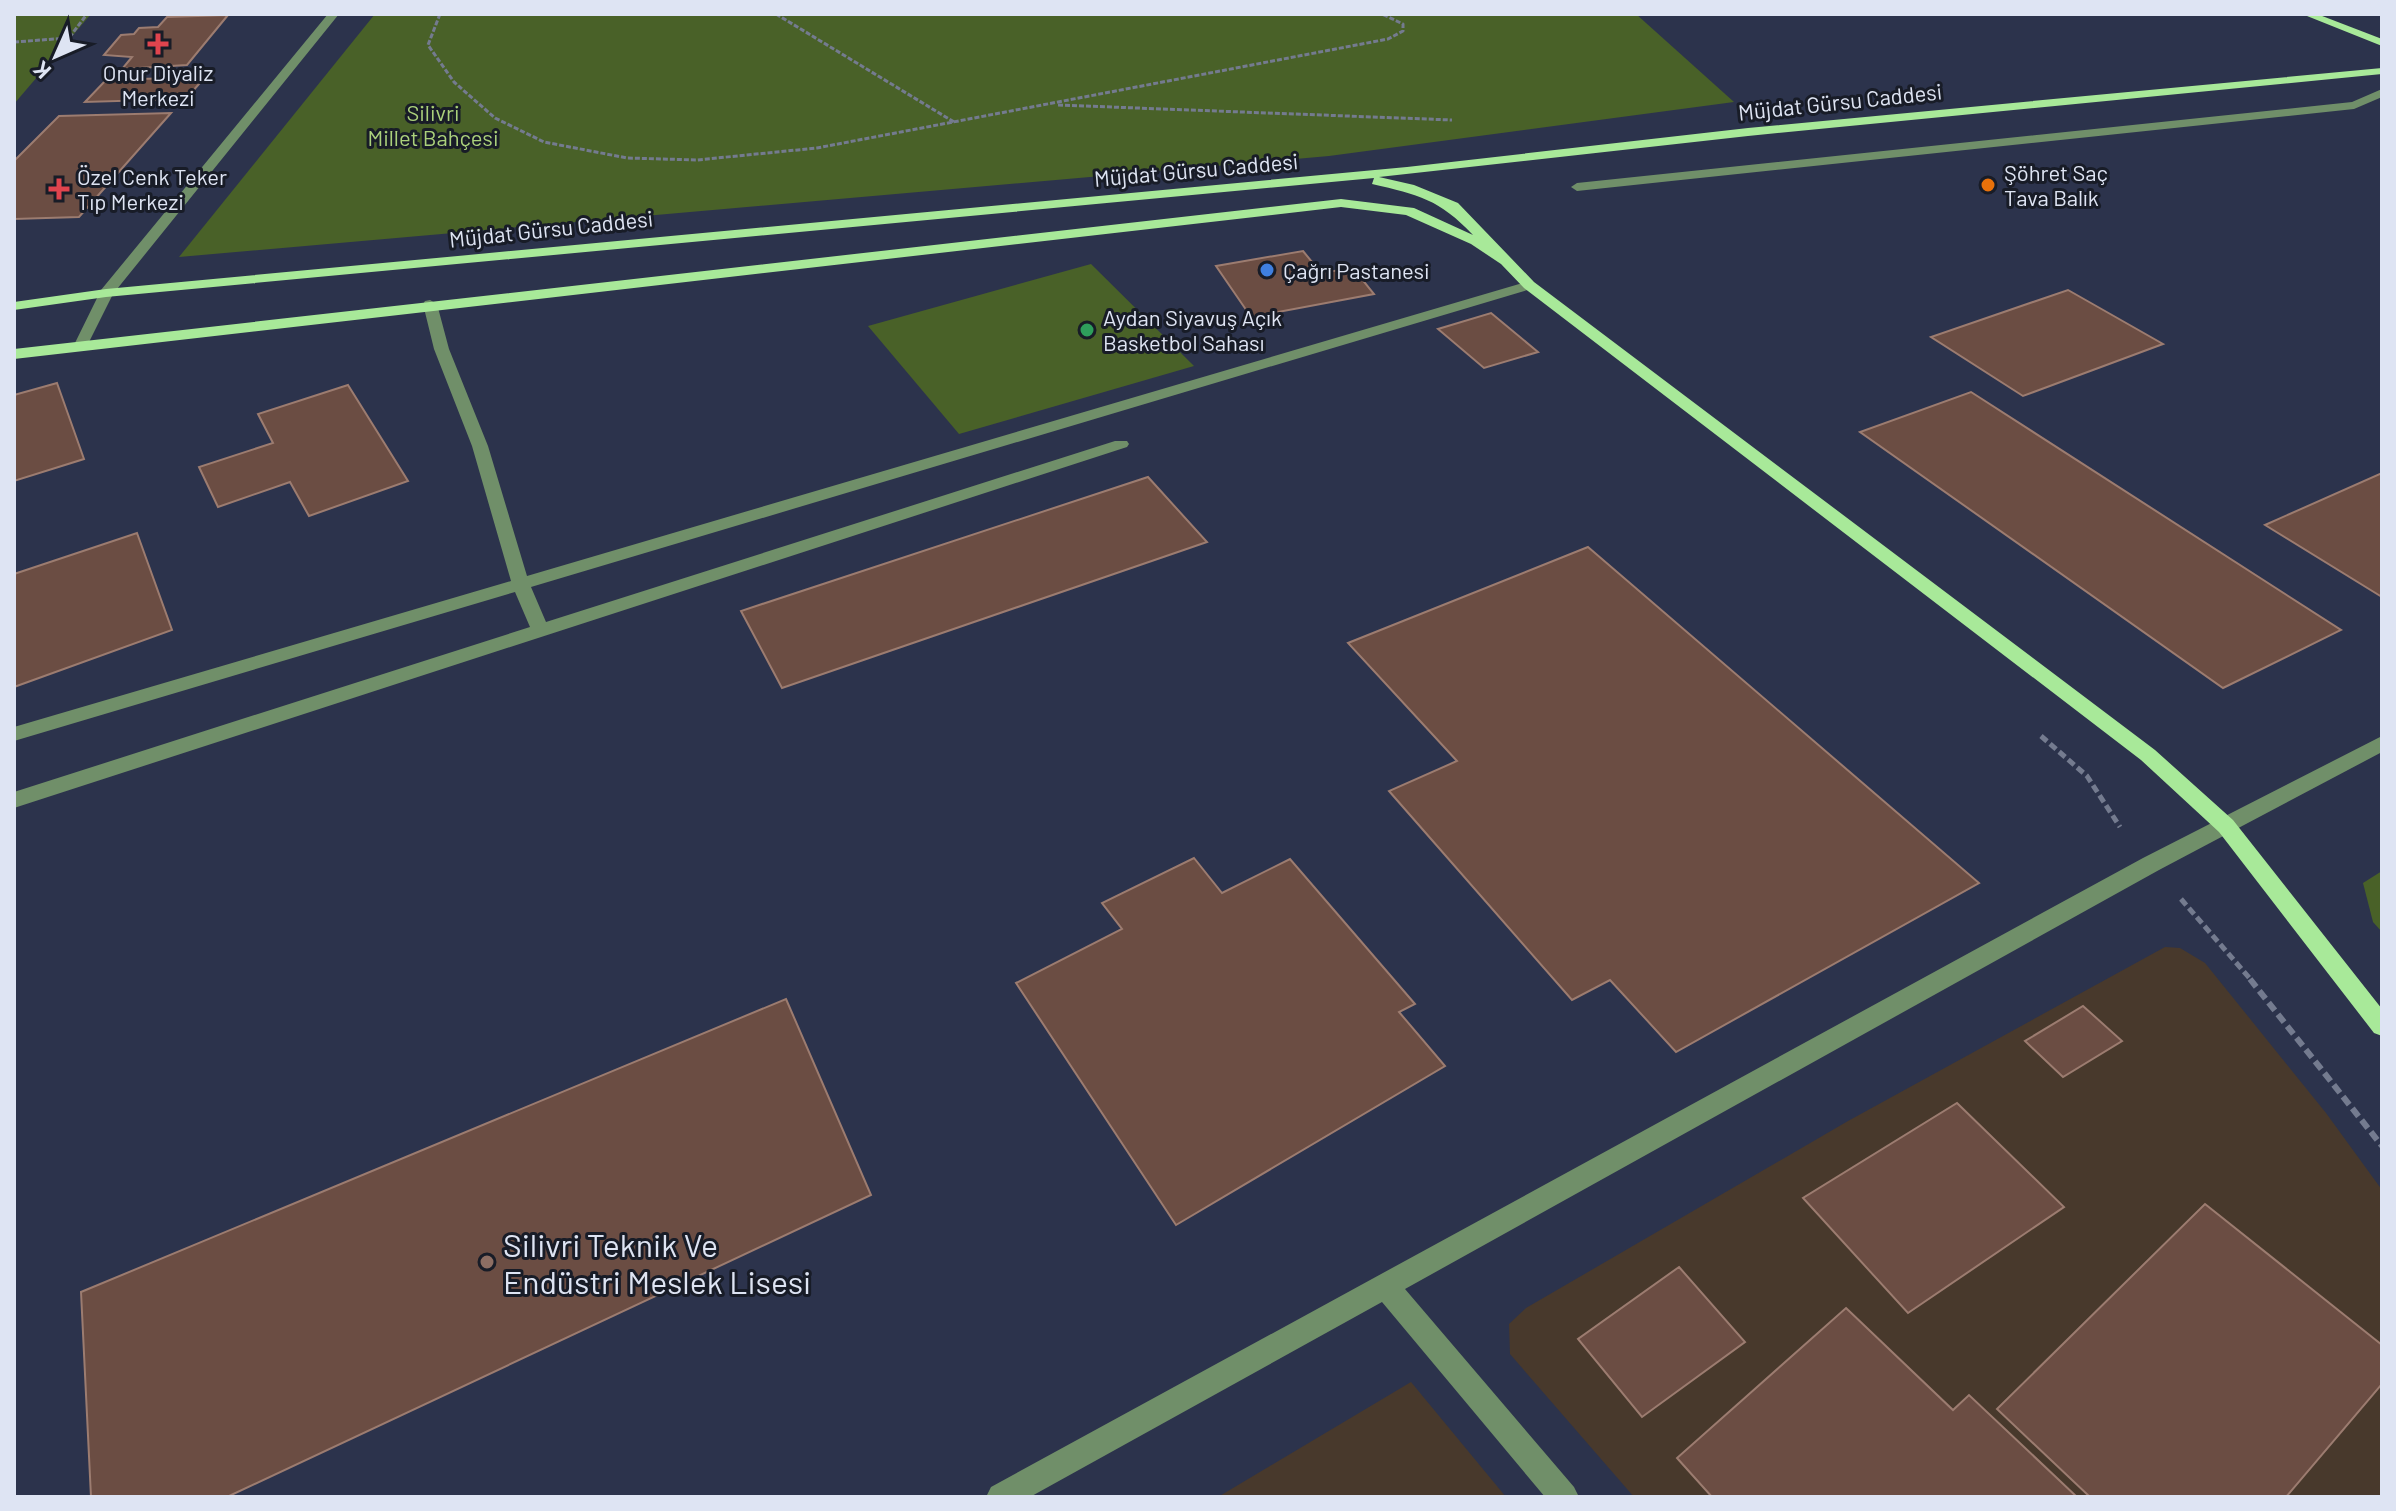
<svg xmlns="http://www.w3.org/2000/svg" width="2396" height="1511" font-family="Barlow,sans-serif">
<style>
.education{fill:#48392c}
.green{fill:#496128}
.building{fill:#6b4d43;stroke:#9c7c70;stroke-width:2}
.lines{fill:none;stroke-linecap:round;stroke-linejoin:round}
.path-far2{stroke:#747b8f;stroke-width:3;stroke-dasharray:5 2;stroke-linecap:butt}
.path-far1{stroke:#747b8f;stroke-width:5;stroke-dasharray:8 4;stroke-linecap:butt}
.path{stroke:#747b8f;stroke-width:6;stroke-dasharray:10 5;stroke-linecap:butt}
.minor{fill:#708f69;fill-rule:evenodd}
.major{fill:#a8e999;fill-rule:evenodd}
.health-dot{fill:#e0444e;stroke:#181c27;stroke-width:3}
.food-dot{fill:#e8710a;stroke:#181c27;stroke-width:3}
.shop-dot{fill:#3f7fe0;stroke:#181c27;stroke-width:3}
.leisure-dot{fill:#2e9e5b;stroke:#181c27;stroke-width:3}
.education-dot{fill:#8d6e63;stroke:#181c27;stroke-width:3}
.labels{text-anchor:middle;dominant-baseline:central;stroke-width:6;stroke-linejoin:round;paint-order:stroke}
.far-poi-label{font-size:22px;fill:#dee4f3;stroke:#181c27;text-anchor:start}
.far-street-label{font-size:22px;fill:#dee4f3;stroke:#181c27}
.far-park-label{font-size:22px;fill:#abd17b;stroke:#181c27}
.near-poi-label{font-size:32px;fill:#dee4f3;stroke:#181c27;text-anchor:start}
</style>
<rect width="100%" height="100%" fill="#2c334c"/>
<g class="education">
<path d="M2165,947L2180,948L2205,963L2326,1113L2382,1190V1497H1634L1510,1354L1509,1324L1526,1308L1848,1121Z"/>
<path d="M1411,1382L1506,1497H1218Z"/>
</g>
<g class="green">
<path d="M14,14H91L14,104Z"/>
<path d="M375,14H1636L1734,102L1329,156L179,257Z"/>
<path d="M1091,264L1194,366L959,434L868,326Z"/>
<path d="M2382,871V932L2373,922L2363,883Z"/>
</g>
<g class="building">
<path d="M228,15L187,65L122,69L132,57L104,55L121,35L134,34L139,28L158,27L167,17Z"/>
<path d="M205,77L186,99L85,102L106,80Z"/>
<path d="M171,113L79,217L14,219V161L59,116Z"/>
<path d="M1303,251L1321,273L1353,268L1374,294L1251,317L1216,266Z"/>
<path d="M2068,290L2163,344L2023,396L1931,337Z"/>
<path d="M1491,313L1538,352L1484,368L1438,329Z"/>
<path d="M57,383L84,459L14,481V395Z"/>
<path d="M348,385L408,481L309,516L290,482L218,507L199,467L273,443L258,414Z"/>
<path d="M1971,392L2341,630L2223,688L1860,432Z"/>
<path d="M2382,473V597L2265,525Z"/>
<path d="M1148,477L1207,542L782,688L741,611Z"/>
<path d="M137,533L172,630L14,687V574Z"/>
<path d="M1588,547L1979,883L1676,1052L1610,980L1572,1000L1389,791L1457,761L1348,643Z"/>
<path d="M1194,858L1222,893L1290,859L1415,1004L1399,1012L1445,1066L1176,1225L1016,983L1122,929L1102,903Z"/>
<path d="M786,999L871,1195L227,1497H91L81,1292Z"/>
<path d="M2083,1006L2122,1041L2063,1077L2025,1041Z"/>
<path d="M1957,1103L2064,1207L1908,1313L1803,1198Z"/>
<path d="M2205,1204L2382,1345V1384L2286,1497H2090L1997,1409Z"/>
<path d="M1679,1267L1745,1342L1642,1417L1578,1339Z"/>
<path d="M1846,1308L1953,1410L1969,1395L2077,1497H1712L1677,1458Z"/>
</g>
<g class="lines">
<g class="path-far2">
<path d="M440,14L428,45L454,82L495,118L544,142L627,158L697,160L817,148L1388,39L1403,31V24L1382,14"/>
<path d="M776,14L954,122"/>
<path d="M14,42L69,38L87,14"/>
<path d="M1058,105L1452,120"/>
</g>
<g class="path-far1">
<path d="M2041,736L2087,776L2120,827"/>
<path d="M2181,899L2252,981"/>
</g>
<path class="path" d="M2250,979L2382,1146"/>
<g class="minor">
<path d="M328,14H339L113,294L85,350H75L73,347L101,290Z"/>
<path d="M2382,89V97L2354,109L1577,191L1571,187L1577,183L2352,102Z"/>
<path d="M1529,281L1536,285L1534,288L531,587L546,622L1115,441H1127L1129,444L1127,447L14,808V792L530,627L515,592L14,741V727L511,581L472,446L434,349L423,304L425,301L430,300L437,304L449,349L488,446L527,576Z"/>
<path d="M2382,736V752L2159,870L1405,1289L1574,1487L1579,1497H1545L1382,1302L1030,1497H986L991,1487L2143,858Z"/>
</g>
<g class="major">
<path d="M2302,14H2317L2382,39V46Z"/>
<path d="M2382,68V74L1748,136L1379,177L1414,185L1458,203L1534,282L2155,750L2233,820L2382,1009V1036L2374,1033L2219,832L2141,760L1524,288L1501,264L1471,244L1406,215L1341,207L14,359V349L1341,199L1414,208L1473,235C1439,199 1419,195 1372,184L1374,178L106,297L14,310V302L106,289L1407,167L1748,128Z"/>
</g>
</g>
<g class="health-dot">
<path d="M154 32h8v8h8v8h-8v8h-8v-8h-8v-8h8z"/>
<path d="M55 177h8v8h8v8h-8v8h-8v-8h-8v-8h8z"/>
</g>
<circle class="food-dot" cx="1988" cy="185" r="8"/>
<circle class="shop-dot" cx="1267" cy="270" r="8"/>
<circle class="leisure-dot" cx="1087" cy="330" r="8"/>
<circle class="education-dot" cx="487" cy="1262" r="8"/>
<g class="labels">
<g class="far-poi-label">
<text x="158" y="72" text-anchor="middle">Onur Diyaliz<tspan x="158" dy="25">Merkezi</tspan></text>
<text x="2004" y="172">Şöhret Saç<tspan x="2004" dy="25">Tava Balık</tspan></text>
<text x="77" y="176">Özel Cenk Teker<tspan x="77" dy="25">Tıp Merkezi</tspan></text>
<text x="1283" y="270">Çağrı Pastanesi</text>
<text x="1103" y="317">Aydan Siyavuş Açık<tspan x="1103" dy="25">Basketbol Sahası</tspan></text>
</g>
<g class="far-street-label">
<text transform="translate(1840 101) rotate(-6)">Müjdat Gürsu Caddesi</text>
<text transform="translate(1196 169) rotate(-5)">Müjdat Gürsu Caddesi</text>
<text transform="translate(551 228) rotate(-6)">Müjdat Gürsu Caddesi</text>
</g>
<g class="far-park-label">
<text x="433" y="112">Silivri<tspan x="433" dy="25">Millet Bahçesi</tspan></text>
</g>
<g class="near-poi-label">
<text x="503" y="1244">Silivri Teknik Ve<tspan x="503" dy="37">Endüstri Meslek Lisesi</tspan></text>
</g>
</g>
<rect width="2396" height="1511" fill="none" stroke="#dee4f3" stroke-width="32"/>
<g transform="translate(56 56) rotate(225)" stroke="#181c27" stroke-width="6" paint-order="stroke">
<path d="M0-6L14 30L0 20L-14 30Z" fill="#dee4f3"/>
<text y="-12" font-size="22" font-weight="bold" text-anchor="middle" fill="#dee4f3">K</text>
</g>
</svg>
